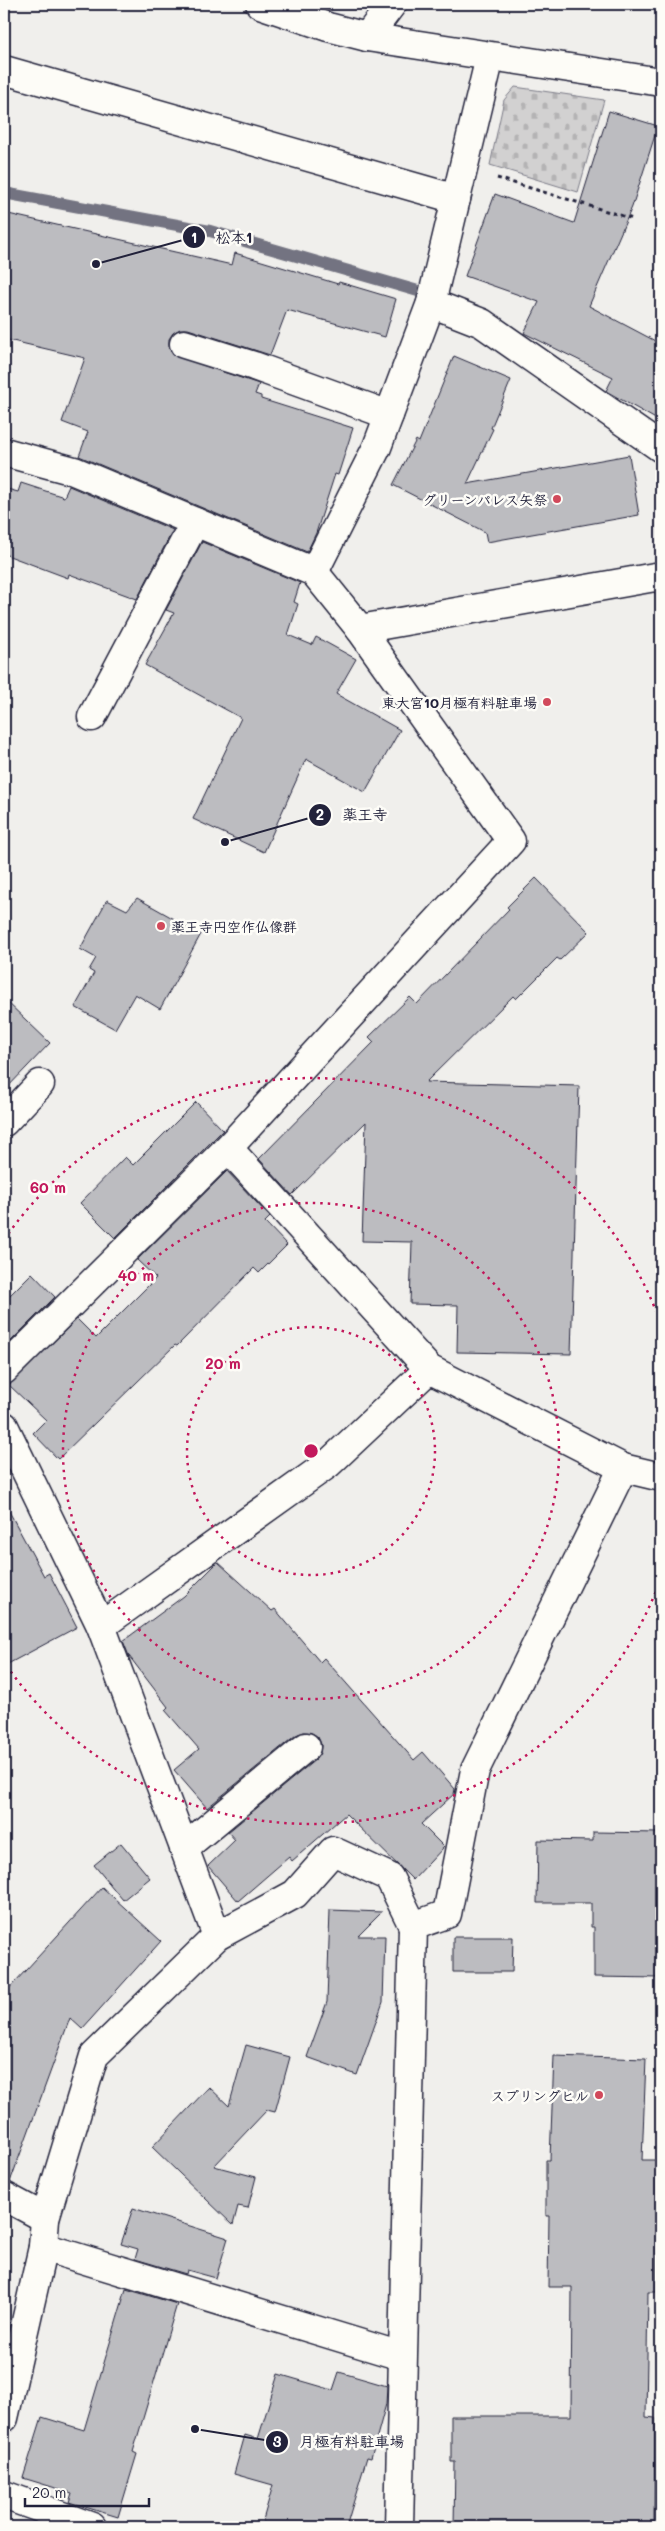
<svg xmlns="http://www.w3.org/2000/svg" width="665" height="2531" font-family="Mali,'Klee One',sans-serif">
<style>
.cemetery{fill:url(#cemetery-stones);stroke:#7a7a86}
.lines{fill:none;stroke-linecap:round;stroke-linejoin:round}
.stream{stroke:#737381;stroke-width:12}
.building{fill:#bcbcc0;stroke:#22223b}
.minor-casing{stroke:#22223b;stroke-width:31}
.path{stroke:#22223b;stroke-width:3;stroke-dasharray:4 4;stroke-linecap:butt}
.minor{stroke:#fdfcf7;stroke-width:28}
.ring{fill:none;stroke:#c2185b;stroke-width:2.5;stroke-dasharray:2.5 5}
.poi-dot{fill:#d1495b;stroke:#fdfcf7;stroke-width:2}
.labels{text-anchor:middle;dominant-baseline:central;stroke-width:5;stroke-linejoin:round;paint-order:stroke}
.poi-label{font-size:14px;font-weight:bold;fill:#22223b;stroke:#fdfcf7;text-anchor:end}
.centre{fill:#c2185b;stroke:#fdfcf7;stroke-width:2.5}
.ring-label{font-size:15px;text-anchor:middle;font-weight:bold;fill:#c2185b;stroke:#fdfcf7;stroke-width:5;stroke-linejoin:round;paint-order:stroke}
.leader{fill:none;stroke:#22223b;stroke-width:2}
.callout-dot{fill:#22223b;stroke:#fdfcf7;stroke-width:2}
.mark-label{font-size:15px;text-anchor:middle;font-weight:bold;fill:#fff}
.callout-label{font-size:15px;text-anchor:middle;font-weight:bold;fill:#22223b;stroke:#fdfcf7;stroke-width:5;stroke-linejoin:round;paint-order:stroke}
</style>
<defs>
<pattern id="cemetery-stones" width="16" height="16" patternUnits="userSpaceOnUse" patternTransform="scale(1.25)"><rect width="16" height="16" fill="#d2d1d1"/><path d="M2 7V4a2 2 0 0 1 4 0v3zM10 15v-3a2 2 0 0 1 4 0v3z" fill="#b4b3b4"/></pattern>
</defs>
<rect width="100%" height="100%" fill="#f0efec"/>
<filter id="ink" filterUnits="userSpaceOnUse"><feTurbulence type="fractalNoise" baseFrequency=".02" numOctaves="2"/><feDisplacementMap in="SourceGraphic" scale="10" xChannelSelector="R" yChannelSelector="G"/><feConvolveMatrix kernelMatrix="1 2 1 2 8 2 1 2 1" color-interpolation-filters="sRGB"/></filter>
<g filter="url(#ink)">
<path class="cemetery" d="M515,87L604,100L578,192L490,165L504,100Z"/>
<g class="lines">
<path class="stream" d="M4,193L210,231L418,291"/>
</g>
<g class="building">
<path d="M609,111L658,126L632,207L589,306L661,344V422L606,391L613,377L524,333L539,302L465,276L495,194L574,223Z"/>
<path d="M4,213L232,265L235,253L338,284L339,282L396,299L385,337L287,310L270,355L188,329H180L173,333L169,339V347L173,355L259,384L255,394L261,396V399L353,428L338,475L335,474L316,533L307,552L79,456L88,432L62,422L85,358L4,339Z"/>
<path d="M454,356L511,380L491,428L493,429L467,484L629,455L639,515L487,542L485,532L393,485L416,440L419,442Z"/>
<path d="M21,483L64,497L69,486L173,530L137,599L69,574L68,578L4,554V488L18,492Z"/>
<path d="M202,542L300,583L294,602L298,604L288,635L312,645L316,637L356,659L336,694L400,730L365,792L306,759L264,852L193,819L241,718L145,665L174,613L166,610Z"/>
<path d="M536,878L589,932L560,960L557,958L516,999L513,996L426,1082L579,1086L571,1354L457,1352L458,1305L410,1304L412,1242L362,1241L366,1122L292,1195L259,1159L374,1042L369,1037L410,997L417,1004L509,909L507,907Z"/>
<path d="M137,898L201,934L160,1009L135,994L115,1029L75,1007L94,973L89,970L96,958L80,949L107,900L127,910Z"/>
<path d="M4,999L50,1043L4,1091Z"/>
<path d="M196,1102L223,1130L115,1238L80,1203L125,1157L133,1165Z"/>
<path d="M227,1171L270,1217L265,1222L287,1245L259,1273L254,1268L177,1346L175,1345L58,1459L33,1433L46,1420L9,1385L77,1319L96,1338L156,1278L137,1260Z"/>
<path d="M32,1273L55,1297L4,1348V1301Z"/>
<path d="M4,1502L44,1576L49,1573L77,1627L4,1666Z"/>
<path d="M218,1562L272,1611L275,1609L320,1662L324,1658L414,1760L423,1752L455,1789L454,1794L421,1824L444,1847L413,1880L346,1814L292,1861L289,1857L238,1901L208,1866L235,1840L228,1832L316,1759L320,1753L321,1745L318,1737L312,1733L304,1732L296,1735L207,1808L174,1770L199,1749L165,1710L168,1707L129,1656L123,1641L184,1596Z"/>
<path d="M593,1832L661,1833V1978L594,1977V1927H591V1903H537L538,1840L593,1841Z"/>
<path d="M121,1843L150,1878L123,1900L94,1865Z"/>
<path d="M102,1887L161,1941L82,2029L70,2018L10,2182L4,2180V1994Z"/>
<path d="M330,1910L382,1912L358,1936H385L383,2002L357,2075L307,2057L327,2002Z"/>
<path d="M453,1937H513L512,1972H453Z"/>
<path d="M246,2045L290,2057L275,2112L267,2110L214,2166L256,2177L248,2208L238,2206L233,2225L152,2147L209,2087L229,2106Z"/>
<path d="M554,2056L646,2059L642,2160H657V2292H648L646,2417L655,2418L654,2527H454L455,2462H451V2416H571L572,2287H548L549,2216H546V2160H550Z"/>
<path d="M133,2208L228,2238L216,2278L187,2270L186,2274L135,2259L138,2249L121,2244Z"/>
<path d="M126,2289L177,2304L133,2452L137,2454L118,2517L69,2502L72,2493L23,2478L42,2417L84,2430Z"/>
<path d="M339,2372L387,2386L386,2404L371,2458L367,2457L346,2527H261L273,2485L234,2474L245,2435L258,2439L278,2374L333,2390Z"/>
</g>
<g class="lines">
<defs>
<g id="minor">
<path d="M260,4L328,27L367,37L661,82"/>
<path d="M367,37L392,4"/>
<path d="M4,70L456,199"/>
<path d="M431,303L482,323L661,448"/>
<path d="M184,344L254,366L389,415"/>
<path d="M4,452L74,471L314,572L360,629L511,841L228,1148L4,1370"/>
<path d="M314,572L377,447L431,303L490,57"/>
<path d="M360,629L655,577L661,579"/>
<path d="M92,717L195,522"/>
<path d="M4,1122L40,1084"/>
<path d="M228,1148L429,1369L623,1468"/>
<path d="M4,1426L101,1626L217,1936"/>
<path d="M101,1626L328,1464L429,1369"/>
<path d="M184,1848L306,1747"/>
<path d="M4,2196L45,2218"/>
<path d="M43,2247L401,2356"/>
<path d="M4,2418L43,2247L45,2218L94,2056L217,1936L295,1894L333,1851L389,1877L413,1926"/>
<path d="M4,2495L92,2527"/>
<path d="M399,2527L413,1926L447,1914L475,1770L623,1468L661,1477"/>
</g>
</defs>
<use href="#minor" class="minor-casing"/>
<path class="path" d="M497,178L633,219"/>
<use href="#minor" class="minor"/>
</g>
</g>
<g class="ring">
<circle cx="311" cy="1451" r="124"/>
<circle cx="311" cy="1451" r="248"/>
<path d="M661 1578A372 372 0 0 1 4 1662M4 1240A372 372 0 0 1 661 1324"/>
</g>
<g class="poi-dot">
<circle cx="557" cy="499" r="5"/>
<circle cx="547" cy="702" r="5"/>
<circle cx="161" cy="926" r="5"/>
<circle cx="599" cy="2095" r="5"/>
</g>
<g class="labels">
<g class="poi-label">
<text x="547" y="499">グリーンパレス矢祭</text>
<text x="537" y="702">東大宮10月極有料駐車場</text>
<text x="171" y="926" text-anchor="start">薬王寺円空作仏像群</text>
<text x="589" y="2095">スプリングヒル</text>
</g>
</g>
<circle cx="311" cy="1451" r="8" class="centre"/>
<g class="ring-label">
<text x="48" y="1193">60 m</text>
<text x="136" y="1281">40 m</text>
<text x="223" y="1369">20 m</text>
</g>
<path class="leader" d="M96 264L194 237M225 842L320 815M195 2429L277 2442"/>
<g class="callout-dot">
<circle cx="96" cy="264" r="5"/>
<circle cx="225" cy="842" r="5"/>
<circle cx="195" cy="2429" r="5"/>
<circle cx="194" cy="237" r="12"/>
<circle cx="320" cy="815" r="12"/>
<circle cx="277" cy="2442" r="12"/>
</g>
<g class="mark-label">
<text x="194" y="243">1</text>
<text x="320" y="820">2</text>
<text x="277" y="2447">3</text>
</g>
<g class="callout-label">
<text x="234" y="243">松本1</text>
<text x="365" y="820">薬王寺</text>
<text x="352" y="2447">月極有料駐車場</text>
</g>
<rect width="665" height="2531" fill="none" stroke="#fdfcf7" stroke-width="20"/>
<rect x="10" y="10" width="645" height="2511" fill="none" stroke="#22223b" stroke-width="2" filter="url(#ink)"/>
<path d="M25 2498v8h124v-8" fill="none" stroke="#22223b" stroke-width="2.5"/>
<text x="32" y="2498" font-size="15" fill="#22223b" stroke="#fdfcf7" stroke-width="4" paint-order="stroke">20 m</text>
</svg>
